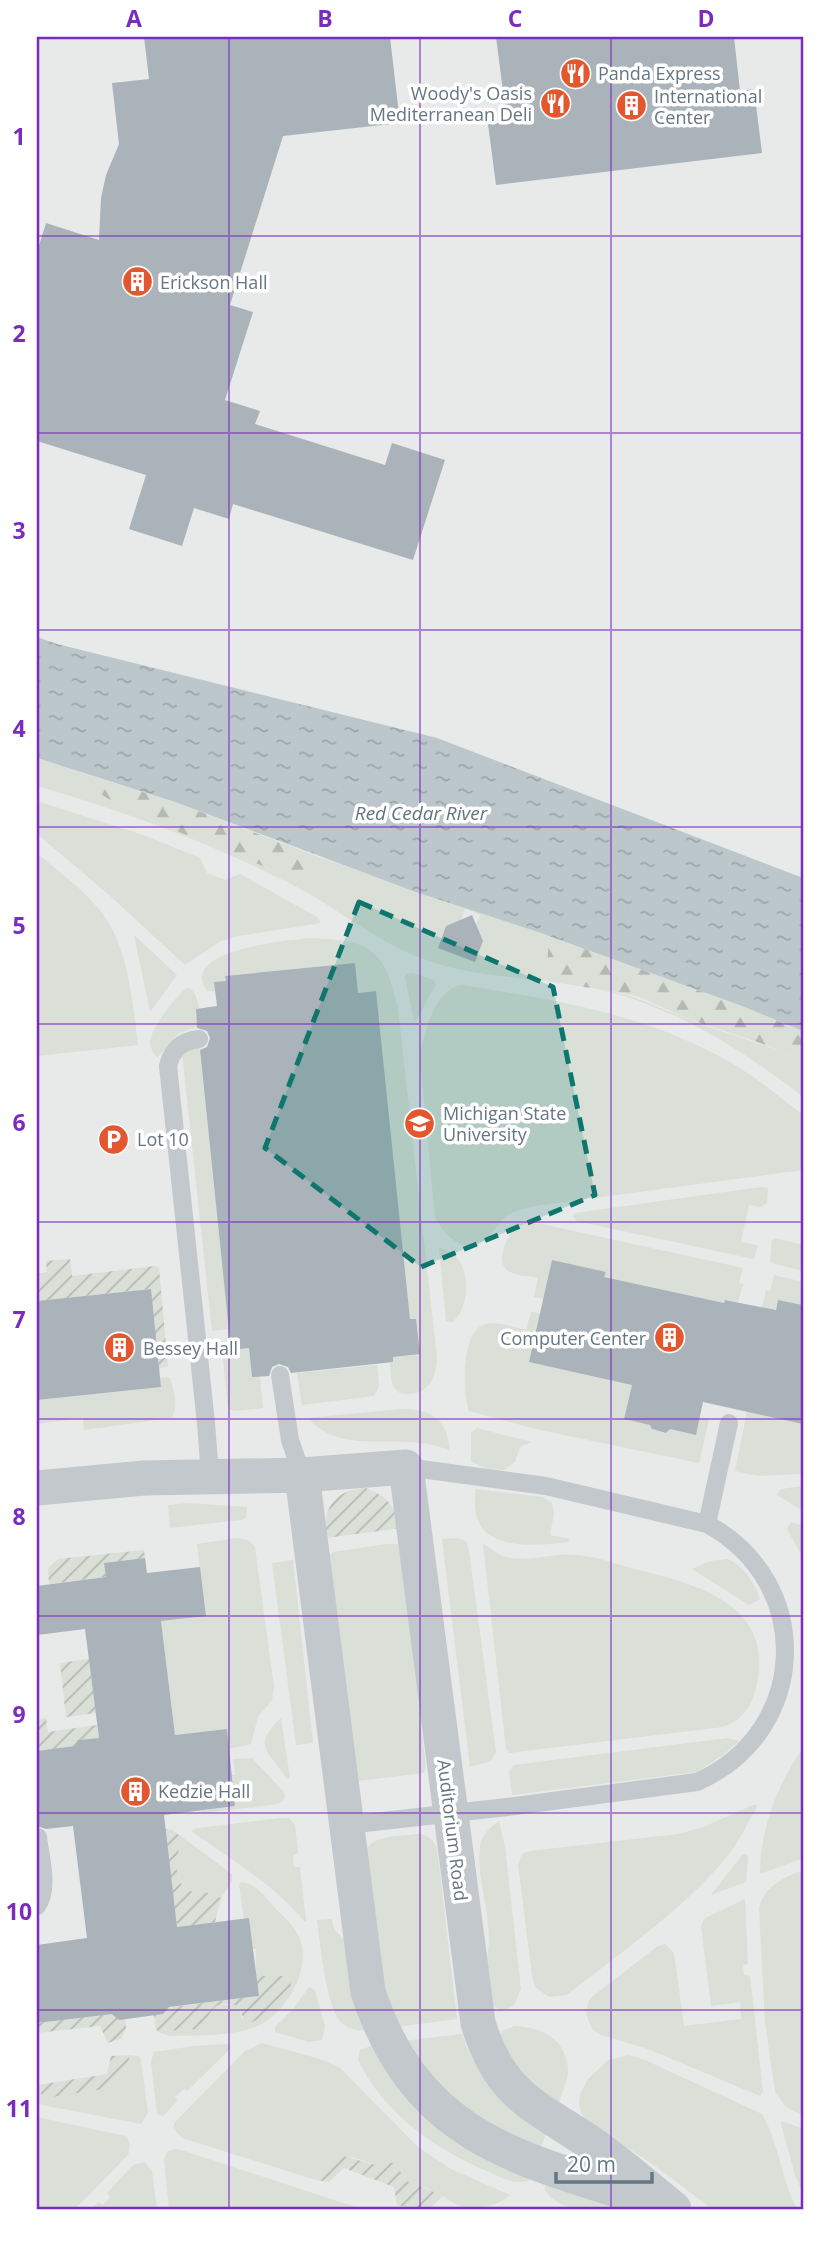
<svg xmlns="http://www.w3.org/2000/svg" width="840" height="2246" font-family="'Open Sans',sans-serif">
<style>
.built{fill:#e8e9e9}
.green{fill:#dadfd7;fill-rule:evenodd}
.forest{fill:url(#forest-firs)}
.garden{fill:url(#garden-furrows)}
.water{fill:url(#water-ripples)}
.building{fill:#aab3b9}
.lines{fill:none;stroke-linecap:round;stroke-linejoin:round}
.lane{stroke:#c3c8cc;stroke-width:18}
.street{stroke:#c3c8cc;stroke-width:35}
.marked{fill:#0f766e;fill-opacity:0.2;stroke:#0f766e;stroke-width:5;stroke-dasharray:14 9;stroke-linejoin:round}
.grid{fill:none;stroke:#7b2cbf;stroke-width:2;stroke-opacity:0.55}
.labels{text-anchor:middle;dominant-baseline:central;stroke-width:7;stroke-linejoin:round;paint-order:stroke}
.poi-label{font-size:18px;fill:#657683;stroke:#fff;text-anchor:start}
.street-label{font-size:18px;fill:#657683;stroke:#fff}
.water-label{font-size:19px;font-style:italic;fill:#60757c;stroke:#fff}
.neatline{fill:none;stroke:#7b2cbf;stroke-width:2.5}
.grid-label{font-size:23px;text-anchor:middle;font-weight:bold;fill:#7b2cbf}
</style>
<defs>
<pattern id="forest-firs" width="22" height="20" patternUnits="userSpaceOnUse" patternTransform="scale(1.75)"><rect width="22" height="20" fill="#dadfd7"/><path d="M5 1l3.5 6h-7zM16 11l3.5 6h-7z" fill="#b4b9b4"/></pattern>
<pattern id="garden-furrows" width="10" height="10" patternUnits="userSpaceOnUse" patternTransform="scale(1.75)"><rect width="10" height="10" fill="#dadfd7"/><path d="M-1 1l2-2M0 10L10 0M9 11l2-2" fill="none" stroke="#b4b9b4"/></pattern>
<pattern id="water-ripples" width="26" height="14" patternUnits="userSpaceOnUse" patternTransform="scale(1.75)"><rect width="26" height="14" fill="#bbc7cb"/><path d="M2 4q2-2 4 0t4 0M15 11q2-2 4 0t4 0" fill="none" stroke="#9ca6aa"/></pattern>
</defs>
<rect width="100%" height="100%" fill="#fafaf8"/>
<rect class="built" x="37" y="37" width="766" height="2172"/>
<g class="green">
<path d="M37,758L95,777L99,793L118,805L135,810L154,822L265,867L291,884L306,875L319,857L549,936L546,981C506,976 464,974 426,960C377,943 337,907 291,884C211,843 123,811 37,786ZM465,909L480,915L474,930L479,932L483,941L477,957L443,950L440,941L446,926L454,923L459,925Z"/>
<path d="M37,801L146,836L200,858L207,873L225,880L240,874L317,917L321,923L238,936L221,941L185,965L108,894L37,834Z"/>
<path d="M37,853C60,873 90,894 107,920C129,955 133,1005 138,1045L37,1056Z"/>
<path d="M134,935L177,975L150,1012Z"/>
<path d="M309,938C370,941 384,946 398,1008L437,1358C436,1377 430,1393 408,1394C404,1394 400,1394 397,1391C390,1385 391,1371 390,1363L393,1362V1357L420,1354L416,1319H410L376,991L358,993L355,963L225,976L226,981L214,982L215,991H207C178,949 287,941 309,938Z"/>
<path d="M412,973L434,980L436,984L416,1021H414L405,977L407,974Z"/>
<path d="M462,985C550,999 635,1012 715,1054C747,1070 775,1093 803,1115V1170L535,1206C525,1209 513,1210 504,1218C497,1224 493,1233 486,1239C467,1258 444,1236 435,1217L420,1060C421,1038 436,987 462,985Z"/>
<path d="M186,988H190C196,994 198,1000 199,1008L196,1009L197,1027L179,1033L157,1058C153,1052 150,1048 150,1042C151,1028 175,998 186,988Z"/>
<path d="M598,989C633,994 653,1005 685,1018C724,1033 764,1044 803,1060V1097C742,1049 674,1007 598,989Z"/>
<path d="M199,1044L229,1329L212,1331L182,1053Z"/>
<path d="M761,1187L768,1188L767,1203L761,1207L749,1205L741,1242L758,1245L754,1259L576,1221L573,1216L575,1213Z"/>
<path d="M528,1223L542,1224L743,1268L739,1283L743,1284L738,1302L726,1300L724,1303L604,1277L605,1272L552,1260L544,1299L534,1297L538,1278C529,1276 511,1276 505,1268C497,1258 508,1233 517,1227C519,1226 527,1224 528,1223Z"/>
<path d="M775,1238L803,1245V1271L775,1264L770,1261L772,1240Z"/>
<path d="M439,1248C471,1252 474,1305 452,1322H446Z"/>
<path d="M774,1275L803,1282V1305L778,1300L775,1311L762,1308L766,1290L770,1291Z"/>
<path d="M531,1312L540,1313L632,1385L624,1419L650,1425L653,1430L666,1433L670,1429L696,1435L700,1417L709,1419L699,1463L540,1430L469,1411C462,1393 462,1332 483,1325C496,1320 514,1327 526,1330Z"/>
<path d="M230,1340L249,1348L252,1377H260L263,1408L234,1411L228,1408L221,1341Z"/>
<path d="M377,1365L379,1386L374,1396L302,1405L297,1373Z"/>
<path d="M165,1377L170,1378C174,1390 179,1407 171,1418L84,1430L83,1418L37,1424V1400L161,1387L160,1378Z"/>
<path d="M400,1409C431,1409 447,1418 450,1451C405,1429 344,1459 308,1418Z"/>
<path d="M747,1411L803,1424V1474L758,1476L735,1471Z"/>
<path d="M477,1428L532,1442L520,1447L515,1462L504,1470L488,1469L471,1462V1433Z"/>
<path d="M803,1486V1511L777,1495L781,1489Z"/>
<path d="M475,1489L543,1497L552,1503L554,1513L550,1535L570,1539L568,1542C543,1545 493,1551 479,1523C474,1513 475,1500 475,1489Z"/>
<path d="M187,1503L247,1507L246,1518L241,1520L170,1528L168,1505Z"/>
<path d="M791,1522L803,1526V1558L787,1529Z"/>
<path d="M236,1538C245,1539 251,1540 255,1548L274,1687L272,1700L258,1717L251,1744L229,1749L226,1729L172,1735L174,1728L161,1621L206,1616L197,1544Z"/>
<path d="M458,1538L466,1541L469,1551L496,1752L491,1761L470,1767L442,1539Z"/>
<path d="M387,1544H400L426,1767L424,1773L358,1781L355,1778L330,1555L333,1552Z"/>
<path d="M483,1544C491,1548 497,1554 506,1557C529,1563 553,1552 576,1555C597,1557 618,1564 638,1570C700,1585 773,1605 757,1684C752,1705 744,1720 723,1727L509,1753L506,1749Z"/>
<path d="M727,1559C743,1565 754,1582 760,1599L749,1605L692,1569L710,1561Z"/>
<path d="M293,1560L313,1743L296,1745L272,1563Z"/>
<path d="M281,1718L290,1778L287,1779C268,1749 251,1747 281,1718Z"/>
<path d="M728,1738L739,1741L723,1755L697,1772L512,1795L509,1771L514,1765Z"/>
<path d="M803,1748V1858L760,1874C760,1828 778,1784 803,1748Z"/>
<path d="M252,1758L283,1791L285,1796L283,1801L278,1804L204,1813L198,1811L235,1806L232,1775H235L233,1759Z"/>
<path d="M753,1805H757L756,1809C748,1822 742,1835 734,1847C697,1900 618,1954 567,1995L549,1997L535,1987L532,1976L518,1864L522,1854L530,1851L678,1834L701,1828Z"/>
<path d="M281,1818H289L295,1825L298,1853L293,1855L294,1867H300L306,1921H304C274,1884 230,1859 191,1831L197,1828Z"/>
<path d="M499,1821L505,1847L521,1989L514,2005C506,2010 497,2012 491,2003C478,1986 489,1958 489,1938C489,1910 476,1872 480,1846C482,1834 490,1827 499,1821Z"/>
<path d="M416,1834C428,1834 431,1838 437,1848L457,2019L396,2027L381,1981L365,1853C372,1834 398,1837 416,1834Z"/>
<path d="M182,1837L232,1874V1881L221,1898L209,1893L186,1891C172,1874 177,1857 182,1837Z"/>
<path d="M743,1854H747L748,1857L746,1882L711,1895Z"/>
<path d="M803,1870V2116L785,2106L775,2092L765,2022L759,1908C763,1887 785,1877 803,1870Z"/>
<path d="M242,1882C255,1883 267,1899 275,1908C285,1918 297,1928 301,1942C310,1973 284,2016 255,2027C229,2037 197,2035 169,2036L156,2031L153,2016L156,2029L206,2021C209,2006 224,2002 238,2006L242,2019L290,1979L283,1976L256,1978V1949H253L249,1919H244L239,1884Z"/>
<path d="M745,1899L748,1964L743,1965L744,1975L750,1976L763,2092L760,2096L648,2049L601,2035L592,2029L586,2014L588,2003L593,1996L658,1946L665,1944L674,1953L684,2026L741,2019L740,2002L711,2006L701,1926L705,1918Z"/>
<path d="M332,1919L334,1929L344,1940L367,2030C357,2031 348,2029 341,2022C326,2007 320,1943 317,1920Z"/>
<path d="M309,1987L313,1988L315,1991L325,2026L322,2040L309,2042L275,2032V2027L294,2008Z"/>
<path d="M515,2026C542,2027 567,2040 568,2070C568,2081 562,2092 559,2102L524,2079L499,2036L504,2030Z"/>
<path d="M462,2034C475,2080 513,2101 548,2130L540,2148L479,2119L433,2083L403,2041Z"/>
<path d="M262,2043L320,2059L340,2068L418,2147L451,2169L510,2195C503,2204 474,2211 463,2207C456,2205 449,2200 443,2196L441,2198L428,2188L411,2185L390,2162L380,2166L352,2157L332,2159L316,2180L182,2138L173,2128L175,2122L245,2051Z"/>
<path d="M228,2044L231,2046L230,2049L187,2091L184,2089L175,2097L178,2100L163,2116L157,2114L151,2062L154,2052L194,2046Z"/>
<path d="M374,2045L532,2174L528,2181C513,2185 500,2177 487,2171C434,2149 383,2112 358,2060L360,2050Z"/>
<path d="M130,2055L138,2056L141,2060L148,2113L141,2124L37,2104V2083L42,2096L124,2076Z"/>
<path d="M629,2055L645,2060L762,2114C779,2143 781,2179 797,2209H712L654,2165L585,2120L579,2106L580,2094L588,2079L608,2060Z"/>
<path d="M37,2117L125,2136C131,2142 130,2147 128,2155L75,2209H37Z"/>
<path d="M782,2121L803,2129V2193L795,2175L781,2124Z"/>
<path d="M178,2149L362,2209H169L164,2160C166,2151 169,2150 178,2149Z"/>
<path d="M144,2162L152,2171L157,2209H92L98,2202L103,2205L110,2197L107,2193L133,2165Z"/>
<path d="M546,2180L618,2209C592,2209 561,2214 545,2190Z"/>
</g>
<g class="forest">
<path d="M95,777L175,802L319,857L306,875L291,884L265,867L154,822L135,810L118,805L99,793Z"/>
<path d="M549,936L742,1006L803,1031V1060L763,1044L686,1018L642,998L623,993L546,981Z"/>
</g>
<g class="garden">
<path d="M70,1259L72,1276L155,1266L159,1268L168,1366L159,1369L150,1289L37,1301V1274L47,1272L46,1261Z"/>
<path d="M366,1488C388,1497 394,1506 402,1528L326,1538C322,1507 335,1490 366,1488Z"/>
<path d="M144,1550L145,1558L105,1563L106,1577L49,1584L48,1568L58,1559Z"/>
<path d="M89,1659L96,1713L66,1717L60,1663Z"/>
<path d="M46,1718L48,1732L97,1725L99,1738L78,1740L77,1746L37,1751V1720Z"/>
<path d="M165,1829L172,1830L182,1837C177,1857 172,1874 186,1891L209,1893L221,1898L215,1922L177,1927Z"/>
<path d="M263,1976H284L290,1979C296,2001 265,2019 246,2024L238,2006C213,1998 211,2013 201,2029L159,2031L156,2029L154,2015L163,2014L165,2008L258,1996L256,1978Z"/>
<path d="M115,2013L125,2019L126,2028L122,2038L108,2043L100,2026L37,2033V2023Z"/>
<path d="M130,2055L124,2076L116,2087L45,2098L42,2096L38,2085L107,2074L111,2056Z"/>
<path d="M343,2156L380,2166L390,2162L396,2164C412,2197 421,2178 441,2198L429,2209H413L397,2205L394,2187L344,2168L329,2182L316,2180L332,2159Z"/>
</g>
<path class="water" d="M37,637L57,644L437,738L803,878V1031L742,1006L538,932L416,892L175,802L37,758Z"/>
<g class="building">
<path d="M144,37H390L400,123L283,136L230,305L253,312L225,400L260,411L255,424L385,465L392,443L445,460L413,560L233,504L229,519L194,508L182,546L129,529L146,475L37,441V252L46,223L99,240L101,198L106,175L119,144L112,83L149,79Z"/>
<path d="M496,37H734L740,91L754,89L762,153L496,185L488,124L507,122Z"/>
<path d="M472,915L483,941L475,962L438,948L446,926Z"/>
<path d="M355,963L358,993L376,991L410,1319H416L420,1354L393,1357V1362L291,1373L288,1367L279,1364L272,1367L269,1376L252,1377L249,1348L231,1350L200,1050L207,1047L210,1038L207,1031L197,1028L196,1009L217,1006L214,982L226,981L225,976Z"/>
<path d="M552,1260L606,1272L604,1277L724,1303L725,1300L776,1310L778,1300L803,1305V1424L703,1402L696,1435L670,1429L666,1433L652,1429L650,1425L624,1419L632,1385L529,1362Z"/>
<path d="M151,1289L161,1387L37,1400V1301Z"/>
<path d="M145,1558L147,1573L200,1567L206,1616L161,1621L175,1735L227,1729L235,1806L164,1815L177,1927L249,1918L259,1996L169,2007L163,2014L119,2020L112,2014L37,2023V1945L87,1938L73,1826L46,1829L37,1826V1751L75,1746L78,1740L99,1738L85,1629L37,1635V1586L106,1577L104,1563Z"/>
</g>
<g class="lines">
<g class="lane">
<path d="M199,1039C182,1041 172,1049 168,1066L206,1423L210,1476"/>
<path d="M280,1375L290,1440L302,1475"/>
<path d="M707,1524L729,1423"/>
<path d="M347,1825L507,1807L697,1782C810,1732 815,1582 707,1524L546,1486L406,1467"/>
<path d="M37,1906C50,1888 40,1857 38,1837"/>
</g>
<g class="street">
<path d="M302,1475L368,1992C418,2141 519,2158 652,2201"/>
<path d="M37,1488L144,1478L302,1475L406,1467L478,2023C501,2099 538,2106 598,2148C624,2167 649,2188 674,2209"/>
</g>
</g>
<path class="marked" d="M359,902L553,987L595,1195L421,1267L265,1148Z"/>
<path class="grid" d="M229,37V2209M420,37V2209M611,37V2209M37,236H803M37,433H803M37,630H803M37,827H803M37,1024H803M37,1222H803M37,1419H803M37,1616H803M37,1813H803M37,2010H803"/>
<defs>
<symbol id="restaurant-disc" viewBox="-11 -11 22 22"><circle r="9.5" fill="#e4572e" stroke="#fff"/><path d="M-5-6h1v4h1v-4h1v4h1v-4h1v5L-1.5 .5V6h-2V.5L-5-1ZM5-6V6H3V1.5H1.5Q1.5-4 5-6Z" fill="#fff"/></symbol>
<symbol id="building-disc" viewBox="-11 -11 22 22"><circle r="9.5" fill="#e4572e" stroke="#fff"/><path d="M-4-6H4V6H1V3H-1V6H-4ZM-2.5-4.3h1.7v1.8h-1.7ZM.8-4.3h1.7v1.8H.8ZM-2.5-1h1.7V.8h-1.7ZM.8-1h1.7V.8H.8Z" fill="#fff"/></symbol>
<symbol id="university-disc" viewBox="-11 -11 22 22"><circle r="9.5" fill="#e4572e" stroke="#fff"/><path d="M0-5L7-2L0 1L-7-2ZM-4 1L0 2.5L4 1V4Q0 6-4 4Z" fill="#fff"/></symbol>
<symbol id="parking-disc" viewBox="-11 -11 22 22"><circle r="9.5" fill="#e4572e" stroke="#fff"/><path d="M-3.5-5.5H1a3.5 3.5 0 0 1 0 7H-1V5.5H-3.5ZM-1-3.4V-.6H.8a1.4 1.4 0 0 0 0-2.8Z" fill="#fff"/></symbol>
</defs>
<g fill-rule="evenodd">
<use href="#restaurant-disc" x="558" y="56" width="35" height="35"/>
<use href="#restaurant-disc" x="538" y="86" width="35" height="35"/>
<use href="#building-disc" x="614" y="88" width="35" height="35"/>
<use href="#building-disc" x="120" y="264" width="35" height="35"/>
<use href="#university-disc" x="402" y="1106" width="35" height="35"/>
<use href="#parking-disc" x="96" y="1122" width="35" height="35"/>
<use href="#building-disc" x="652" y="1320" width="35" height="35"/>
<use href="#building-disc" x="102" y="1330" width="35" height="35"/>
<use href="#building-disc" x="118" y="1774" width="35" height="35"/>
</g>
<g class="labels">
<g class="poi-label">
<text x="598" y="73">Panda Express</text>
<text x="532" y="93" text-anchor="end">Woody's Oasis<tspan x="532" dy="21">Mediterranean Deli</tspan></text>
<text x="654" y="96">International<tspan x="654" dy="21">Center</tspan></text>
<text x="160" y="282">Erickson Hall</text>
<text x="443" y="1113">Michigan State<tspan x="443" dy="21">University</tspan></text>
<text x="137" y="1139">Lot 10</text>
<text x="646" y="1338" text-anchor="end">Computer Center</text>
<text x="143" y="1348">Bessey Hall</text>
<text x="158" y="1791">Kedzie Hall</text>
</g>
<g class="street-label">
<text transform="translate(453 1830) rotate(83)">Auditorium Road</text>
</g>
<g class="water-label">
<text x="421" y="813">Red Cedar River</text>
</g>
</g>
<rect width="840" height="2246" fill="none" stroke="#ffffff" stroke-width="77"/>
<path d="M556 2172v10h96v-10" fill="none" stroke="#657683" stroke-width="3.5"/>
<text x="567" y="2172" font-size="21" fill="#657683" stroke="#ffffff" stroke-width="5" paint-order="stroke">20 m</text>
<rect x="38" y="38" width="764" height="2170" class="neatline"/>
<g class="grid-label">
<text x="134" y="27">A</text>
<text x="325" y="27">B</text>
<text x="515" y="27">C</text>
<text x="706" y="27">D</text>
<text x="19" y="145">1</text>
<text x="19" y="342">2</text>
<text x="19" y="539">3</text>
<text x="19" y="737">4</text>
<text x="19" y="934">5</text>
<text x="19" y="1131">6</text>
<text x="19" y="1328">7</text>
<text x="19" y="1525">8</text>
<text x="19" y="1723">9</text>
<text x="19" y="1920">10</text>
<text x="19" y="2117">11</text>
</g>
</svg>
